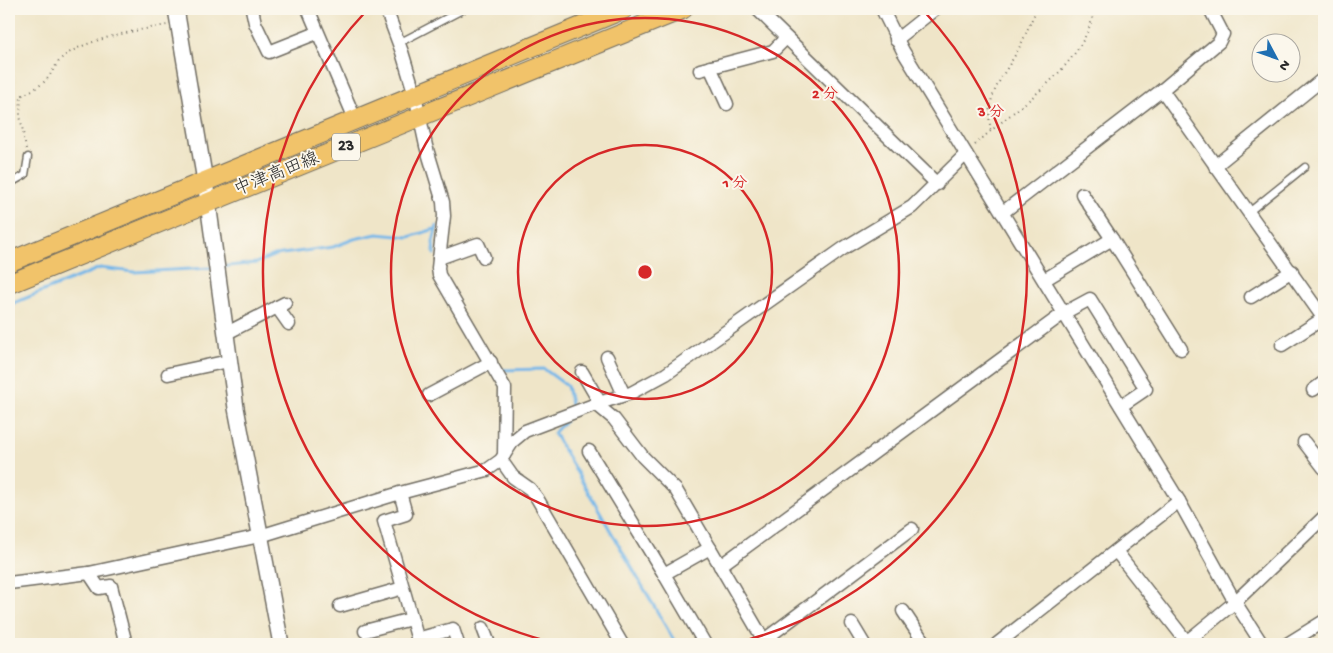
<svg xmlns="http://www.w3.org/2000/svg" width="1333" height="653" font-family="'Gochi Hand','Klee One',sans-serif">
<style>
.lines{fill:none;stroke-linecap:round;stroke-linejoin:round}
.stream{stroke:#74b7e9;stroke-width:3}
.service-casing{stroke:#706c62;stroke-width:9}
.minor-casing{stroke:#706c62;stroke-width:15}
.tertiary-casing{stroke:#706c62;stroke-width:18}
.primary-casing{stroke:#706c62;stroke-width:21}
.path{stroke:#706c62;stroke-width:2;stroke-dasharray:1 4;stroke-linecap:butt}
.service{stroke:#fff;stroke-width:6}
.minor{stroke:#fff;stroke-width:12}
.tertiary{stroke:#fff;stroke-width:15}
.primary{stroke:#f1c36a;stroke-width:19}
.ring{fill:none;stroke:#d62828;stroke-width:2.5}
.labels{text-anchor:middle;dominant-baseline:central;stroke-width:4;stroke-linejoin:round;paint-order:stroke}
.shield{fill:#fbf7ec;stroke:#696865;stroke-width:1}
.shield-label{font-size:16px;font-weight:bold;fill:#2b2b2b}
.street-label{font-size:18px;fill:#2b2b2b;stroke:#fbf7ec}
.centre{fill:#d62828;stroke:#fbf7ec;stroke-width:2.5}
.ring-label{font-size:15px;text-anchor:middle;font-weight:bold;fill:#d62828;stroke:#fbf7ec;stroke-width:4;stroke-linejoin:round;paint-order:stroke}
</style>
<rect width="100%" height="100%" fill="#fbf7ec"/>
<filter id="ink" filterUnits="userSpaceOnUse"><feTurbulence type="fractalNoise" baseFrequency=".02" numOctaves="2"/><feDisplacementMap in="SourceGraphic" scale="10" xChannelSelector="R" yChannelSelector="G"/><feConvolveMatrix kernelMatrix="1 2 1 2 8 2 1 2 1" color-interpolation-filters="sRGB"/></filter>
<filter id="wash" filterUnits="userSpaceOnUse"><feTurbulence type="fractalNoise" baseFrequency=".0096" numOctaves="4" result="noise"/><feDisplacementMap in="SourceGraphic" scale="20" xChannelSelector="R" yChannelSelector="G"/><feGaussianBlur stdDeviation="1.12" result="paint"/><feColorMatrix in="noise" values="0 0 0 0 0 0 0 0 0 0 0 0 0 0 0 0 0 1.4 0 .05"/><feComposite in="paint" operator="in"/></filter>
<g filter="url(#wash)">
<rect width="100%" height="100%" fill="#efe5c8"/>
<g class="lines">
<g class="stream">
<path d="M434,254L433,242L437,226"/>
<path d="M220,267L256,263L275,255L333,247L354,239L377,234L409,237L435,229"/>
<path d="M9,305L100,268L134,272L211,268"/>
<path d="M500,370L544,369L567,386L572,409"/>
<path d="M565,421L554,433L676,644"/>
</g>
</g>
</g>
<g filter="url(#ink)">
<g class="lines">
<defs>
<g id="service">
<path d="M399,43L464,9"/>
<path d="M9,184L25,175L28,157"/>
<path d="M1249,212L1305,167"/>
</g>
<g id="minor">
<path d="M252,9L255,23L269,52L317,33"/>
<path d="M308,9L355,119"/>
<path d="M386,9L402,52L415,95L426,146L443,202L444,216L438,268L439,275L505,388L504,455L501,460L513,477L530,489L537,498L622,644"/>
<path d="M757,9L937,184"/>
<path d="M882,9L903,51L1179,501L1235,602L1262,644"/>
<path d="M896,40L935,9"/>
<path d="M710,67L727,104"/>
<path d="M700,70L773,51L786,38"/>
<path d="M1162,90L1324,319"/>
<path d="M1215,166L1324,78"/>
<path d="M1082,194L1112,239"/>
<path d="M1002,213L1162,90L1219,42L1223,34L1210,9"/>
<path d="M439,258L478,244L484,257"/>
<path d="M1044,280L1112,239L1181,349"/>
<path d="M1251,297L1292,271"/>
<path d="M277,307L289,324"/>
<path d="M225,334L285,303"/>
<path d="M1282,345L1324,318"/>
<path d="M607,357L624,395"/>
<path d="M582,372L600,403"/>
<path d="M168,374L229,361"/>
<path d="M1313,390L1324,382"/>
<path d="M429,395L491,362"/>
<path d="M596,404L614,419L643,457L676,490L766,644"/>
<path d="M1304,442L1324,468"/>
<path d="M589,451L664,574"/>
<path d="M504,455L513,441L525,431L596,404L631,393L666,374L844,248L912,207L966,154"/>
<path d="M400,493L406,514L384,521L419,644"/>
<path d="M1116,551L1187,642"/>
<path d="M720,566L1064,313L1090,299L1146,389L1121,406"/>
<path d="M89,573L99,588L111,586L126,644"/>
<path d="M9,583L89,573L260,536L400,493L487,470L501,460"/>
<path d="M340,606L403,588"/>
<path d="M903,611L925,644"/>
<path d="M852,624L864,644"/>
<path d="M483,628L489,644"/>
<path d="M365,631L411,619"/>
<path d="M417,639L453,629L458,644"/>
<path d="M764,640L912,529"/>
<path d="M705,644L664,574L710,548"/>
<path d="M997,644L1179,501"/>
<path d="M1184,644L1235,602L1324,517"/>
<path d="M1287,644L1324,621"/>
</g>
<path id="tertiary" d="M176,9L205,181L236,408L281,644"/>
<g id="primary">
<path d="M9,262L624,9"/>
<path d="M9,284L683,9"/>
</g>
</defs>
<use href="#service" class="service-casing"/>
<use href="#minor" class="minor-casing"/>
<use href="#tertiary" class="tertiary-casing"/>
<use href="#primary" class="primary-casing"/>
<g class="path">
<path d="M991,130C983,96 1005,75 1019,48C1026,35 1030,22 1037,9"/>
<path d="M975,145C1018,104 1081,72 1095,9"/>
<path d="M26,149L20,115L21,96C30,91 40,87 47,79C53,72 56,63 63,57C85,39 139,30 167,25"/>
</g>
<use href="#service" class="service"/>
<use href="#minor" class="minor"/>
<use href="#tertiary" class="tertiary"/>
<use href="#primary" class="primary"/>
</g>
</g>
<g class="ring">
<circle cx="645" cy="272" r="127"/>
<circle cx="645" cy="272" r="254"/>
<path d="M559 644A382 382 0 0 1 368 9M922 9A382 382 0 0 1 731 644"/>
</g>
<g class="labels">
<rect class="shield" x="332" y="133.5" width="28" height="27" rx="4"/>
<g class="shield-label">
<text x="346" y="147">23</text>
</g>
<g class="street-label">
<text transform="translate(277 175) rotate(-22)">中津高田線</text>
</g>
</g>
<circle cx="645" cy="272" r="8" class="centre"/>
<g class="ring-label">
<text x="825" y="98">2 分</text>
<text x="991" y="116">3 分</text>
<text x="735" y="187">1 分</text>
</g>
<rect width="1333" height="653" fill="none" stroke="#fbf7ec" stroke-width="30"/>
<g transform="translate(1276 58) rotate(131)"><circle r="24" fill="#fbf7ec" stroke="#a8a59f"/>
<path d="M0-4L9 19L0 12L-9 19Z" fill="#1f6fb2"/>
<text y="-8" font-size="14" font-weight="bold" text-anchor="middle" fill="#2b2b2b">N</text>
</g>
</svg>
